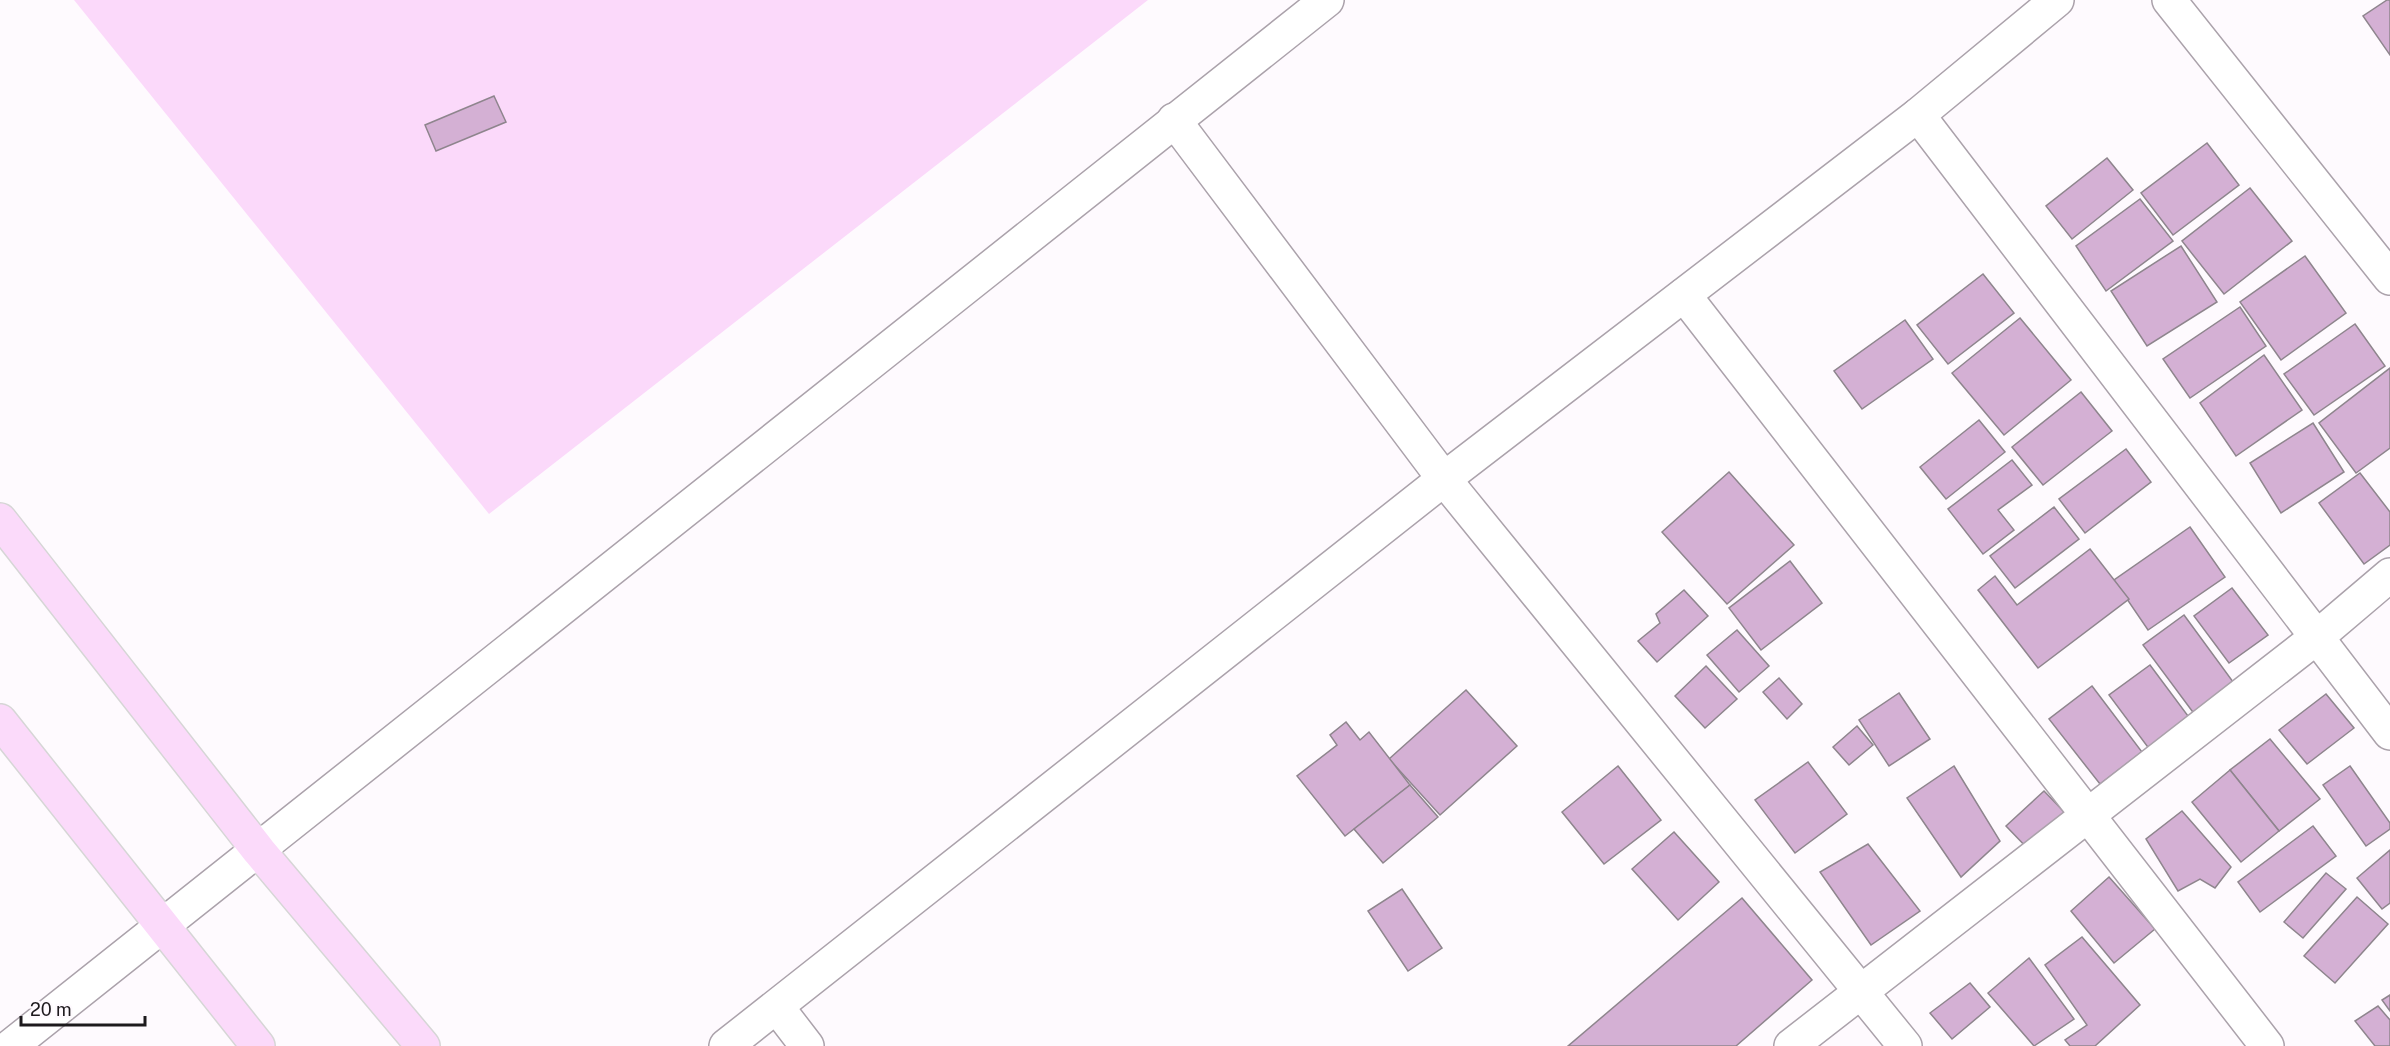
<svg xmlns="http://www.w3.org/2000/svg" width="2390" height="1046" font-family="'Public Sans',sans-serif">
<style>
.green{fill:#fbd9fa}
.building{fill:#d4b0d4;stroke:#8e858d;stroke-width:1.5}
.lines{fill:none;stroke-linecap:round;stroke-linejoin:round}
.minor-casing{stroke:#aba2ab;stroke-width:36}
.major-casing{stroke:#d6d6d6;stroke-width:36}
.minor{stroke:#fff;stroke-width:33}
.major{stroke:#fbdafa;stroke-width:33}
</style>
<rect width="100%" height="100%" fill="#fefafe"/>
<path class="green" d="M74,0H1148L489,514Z"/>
<g class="building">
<path d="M2387,0H2390V55L2363,16Z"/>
<path d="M494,96L506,122L436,151L425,125Z"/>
<path d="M2207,143L2239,185L2173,235L2141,193Z"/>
<path d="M2107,158L2133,190L2072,239L2046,206Z"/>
<path d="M2250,188L2292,241L2224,294L2182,241Z"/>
<path d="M2140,199L2173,241L2106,291L2076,246Z"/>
<path d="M2181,246L2217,302L2147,346L2111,291Z"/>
<path d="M2305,256L2346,313L2281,360L2240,302Z"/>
<path d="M1983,274L2014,313L1948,364L1917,325Z"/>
<path d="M2240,307L2266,346L2190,398L2163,359Z"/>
<path d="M2020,318L2071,380L2004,435L1952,373Z"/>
<path d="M1905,320L1933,359L1862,409L1834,371Z"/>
<path d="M2355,324L2385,366L2314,415L2284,374Z"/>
<path d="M2264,355L2302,410L2236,456L2200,403Z"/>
<path d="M2390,368V448L2356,473L2319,423Z"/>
<path d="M2081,392L2112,431L2043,485L2012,447Z"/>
<path d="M1979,420L2005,452L1946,499L1920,467Z"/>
<path d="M2313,423L2344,472L2281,513L2250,463Z"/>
<path d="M2126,449L2151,482L2085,533L2059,499Z"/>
<path d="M2012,460L2032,485L1998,510L2014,530L1983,554L1948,509Z"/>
<path d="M1729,472L1794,545L1727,604L1662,532Z"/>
<path d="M2360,473L2390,512V545L2364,564L2319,503Z"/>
<path d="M2054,507L2079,539L2015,588L1990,556Z"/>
<path d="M2190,527L2225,577L2148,630L2114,580Z"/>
<path d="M2090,549L2129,599L2038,668L1978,590L1995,576L2017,605Z"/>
<path d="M1790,561L1822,603L1761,650L1729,608Z"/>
<path d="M2232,588L2268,635L2229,663L2194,616Z"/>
<path d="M1684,590L1708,616L1657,662L1638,641L1660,623L1656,614Z"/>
<path d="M2184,615L2239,690L2198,719L2143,645Z"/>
<path d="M1737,630L1769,666L1739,692L1707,655Z"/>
<path d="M2150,665L2194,724L2153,754L2109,695Z"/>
<path d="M1706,666L1737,699L1705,728L1675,696Z"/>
<path d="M1779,678L1802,704L1787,719L1763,692Z"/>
<path d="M2092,686L2142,752L2100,784L2049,719Z"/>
<path d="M1466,690L1517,746L1440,815L1389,759Z"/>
<path d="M1899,693L1930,739L1889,766L1859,720Z"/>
<path d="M2326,694L2354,728L2307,764L2279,730Z"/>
<path d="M1346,722L1360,740L1369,732L1410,785L1345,836L1297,776L1337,745L1330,735Z"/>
<path d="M1857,726L1873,745L1849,765L1833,747Z"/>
<path d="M2270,739L2320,799L2279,831L2230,770Z"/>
<path d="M1808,762L1847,814L1795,853L1755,800Z"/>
<path d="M1618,766L1661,820L1604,864L1562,812Z"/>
<path d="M1954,766L2000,841L1961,877L1907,798Z"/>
<path d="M2350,766L2390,823V829L2366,846L2323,785Z"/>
<path d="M2230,770L2279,831L2241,862L2192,802Z"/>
<path d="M1410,785L1438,817L1383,863L1354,829Z"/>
<path d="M2044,791L2069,817L2031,852L2006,826Z"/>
<path d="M2182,811L2231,867L2215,888L2200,879L2178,891L2146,839Z"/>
<path d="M2313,826L2336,856L2260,912L2238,882Z"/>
<path d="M1674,832L1719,882L1678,920L1632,869Z"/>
<path d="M1868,844L1920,911L1871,945L1820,872Z"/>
<path d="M2390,850V903L2382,909L2357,878Z"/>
<path d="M2326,873L2346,889L2303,938L2284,922Z"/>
<path d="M2109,877L2155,929L2114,963L2071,911Z"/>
<path d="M1402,889L1442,948L1408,971L1368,911Z"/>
<path d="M2357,897L2388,924L2335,983L2304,956Z"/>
<path d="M1742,898L1812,980L1736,1046H1568Z"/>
<path d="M2082,937L2140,1005L2095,1046H2070L2065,1040L2087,1025L2045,965Z"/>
<path d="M2029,958L2074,1019L2034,1046L1988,993Z"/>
<path d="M1970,983L1990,1007L1952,1039L1930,1013Z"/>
<path d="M2390,995V1011L2382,1000Z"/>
<path d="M2378,1006L2390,1020V1046H2375L2355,1021Z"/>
</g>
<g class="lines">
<defs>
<g id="minor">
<path d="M2169,0L2390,278"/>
<path d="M1918,115L2390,733"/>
<path d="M1174,120L1444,479L1905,1046"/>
<path d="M1684,295L2267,1046"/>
<path d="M777,1007L807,1046"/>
<path d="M11,1046L1327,0"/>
<path d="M726,1046L1444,479L1918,115L2057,0"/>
<path d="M1791,1046L2317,637L2390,575"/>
</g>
<g id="major">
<path d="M0,520L259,851L423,1046"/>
<path d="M0,721L258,1046"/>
</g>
</defs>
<use href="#minor" class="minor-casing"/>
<use href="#major" class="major-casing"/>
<use href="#minor" class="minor"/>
<use href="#major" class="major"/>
</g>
<path d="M21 1016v9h124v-9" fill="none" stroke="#1d1a1d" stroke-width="3"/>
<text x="30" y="1016" font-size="18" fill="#1d1a1d" stroke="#fefafe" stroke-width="4.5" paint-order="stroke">20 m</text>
</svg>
